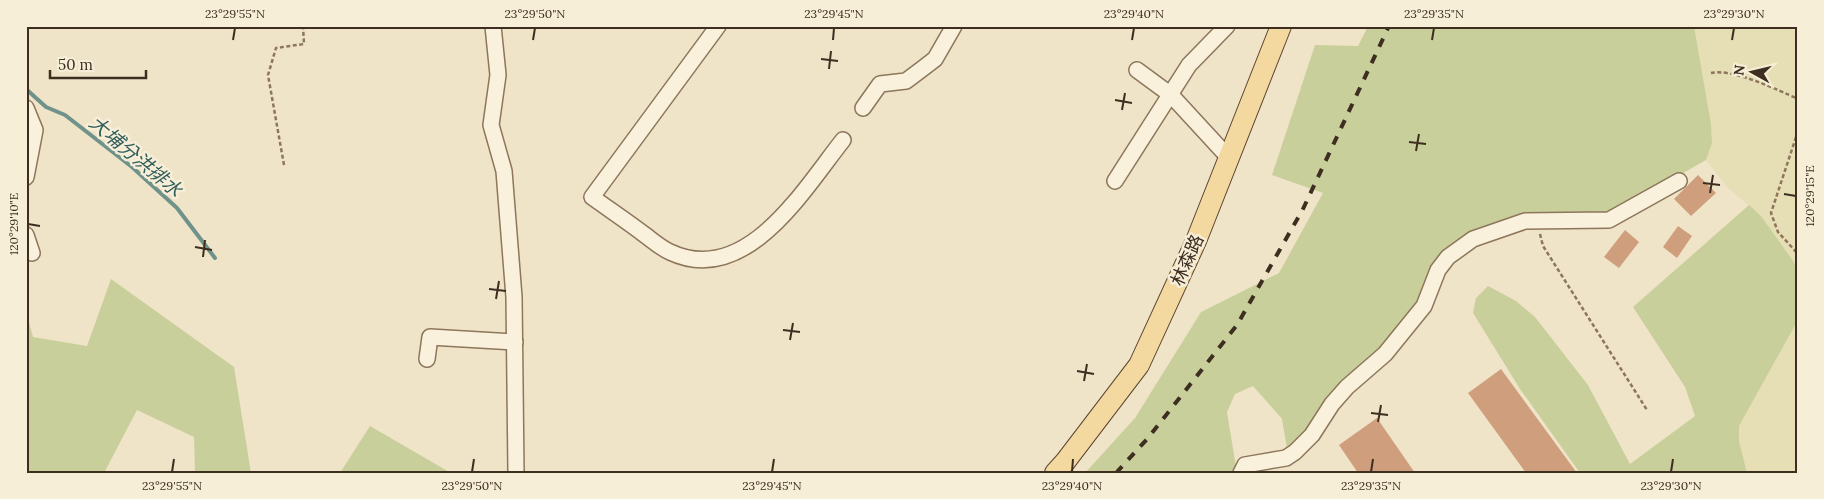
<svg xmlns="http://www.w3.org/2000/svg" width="1824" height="499" font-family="Lora,'Noto Sans TC',serif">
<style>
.farmland{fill:#e6deb5}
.green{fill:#c9cf9b}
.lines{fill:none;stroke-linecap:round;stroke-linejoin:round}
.stream{stroke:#6f938a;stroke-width:4}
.building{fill:#cf9f7d}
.minor-casing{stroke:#8d765c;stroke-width:18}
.major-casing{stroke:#5b4430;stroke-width:22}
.path{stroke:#8d765c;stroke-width:2.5;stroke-dasharray:4 2.5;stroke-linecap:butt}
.minor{stroke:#faf1dc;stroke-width:15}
.major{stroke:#f3d9a0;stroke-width:20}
.rail{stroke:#3d2e20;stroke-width:4;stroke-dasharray:9 9;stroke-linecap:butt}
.ticks{fill:none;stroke:#3d2e20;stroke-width:2}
.labels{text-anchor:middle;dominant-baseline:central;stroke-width:5;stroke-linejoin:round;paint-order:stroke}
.street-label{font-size:18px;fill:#3d2e20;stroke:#f7eed8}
.water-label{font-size:19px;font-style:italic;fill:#2f5d5a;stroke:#f7eed8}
.neatline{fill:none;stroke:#3d2e20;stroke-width:2}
.ticks-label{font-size:12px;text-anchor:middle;fill:#3d2e20}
</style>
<rect width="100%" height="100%" fill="#f0e4c8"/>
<g class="farmland">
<path d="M1694,26H1783L1798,32V274L1794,262L1761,216L1727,187L1706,160L1712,143L1711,124Z"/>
<path d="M1798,320V473H1747L1739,441V426Z"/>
</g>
<g class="green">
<path d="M1368,26H1694L1711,124L1712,143L1706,160L1608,216L1473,234C1415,309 1357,386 1287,449L1282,419L1253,386L1235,394L1227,412L1237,473H1085L1135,418L1201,312L1279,273L1323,193L1272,175L1315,45L1358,46Z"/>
<path d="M1749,205L1761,216L1794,262L1798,274V320L1739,426V441L1747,473H1580L1520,389L1473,313L1476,298L1488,286L1516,301L1535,317L1588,385L1630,464L1695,416L1685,387L1633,307Z"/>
<path d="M111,279L234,367L251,473H195L194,437L137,410L104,473H26V311L33,337L87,346Z"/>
<path d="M370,426L451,473H340Z"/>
</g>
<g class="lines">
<path class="stream" d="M26,89L46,107L65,115L132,167L177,208L215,258"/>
</g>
<g class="building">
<path d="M1698,175L1716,193L1691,216L1674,199Z"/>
<path d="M1678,226L1692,236L1677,258L1663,247Z"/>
<path d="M1625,230L1639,242L1619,268L1604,257Z"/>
<path d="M1501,369L1577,473H1526L1468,393Z"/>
<path d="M1377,418L1415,473H1358L1339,445Z"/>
</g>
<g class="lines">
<defs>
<g id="minor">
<path d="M493,26L498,75L491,125L504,171L514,297L516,473"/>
<path d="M718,26L592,197C610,210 628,222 645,235C653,241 661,248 670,252C746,288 804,189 843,140"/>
<path d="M1137,70L1171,95L1229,158"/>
<path d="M26,108L35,130L26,177"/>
<path d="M863,108L880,84L906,81L922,69L935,59L954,26"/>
<path d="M1115,181L1189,65L1227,26"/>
<path d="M26,235L32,253"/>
<path d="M427,359L430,337L515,342"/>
<path d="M1241,473L1245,465L1286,458L1295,452L1312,435L1332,404L1347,387L1385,354L1424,306L1438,270L1448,257L1473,239L1525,221L1609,220L1679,181"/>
</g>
<path id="major" d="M1055,473L1065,462L1139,365L1196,241L1281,26"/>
</defs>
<use href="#minor" class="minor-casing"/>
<use href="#major" class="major-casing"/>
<g class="path">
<path d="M1711,73C1732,68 1778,90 1798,99"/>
<path d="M1798,131L1771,213L1778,232L1798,254"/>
<path d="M284,165L268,75L276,48L304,44L303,26"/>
<path d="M1540,234L1543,246L1647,410"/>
</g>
<use href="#minor" class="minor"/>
<use href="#major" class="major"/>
<path class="rail" d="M1116,473L1148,438L1237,325L1303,209L1389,26"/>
</g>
<path class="ticks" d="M233,40L235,28M533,40L535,28M833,40L834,28M1132,40L1134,28M1432,40L1434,28M1732,40L1734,28M821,59L838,61M829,69L831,51M1115,100L1132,103M1122,110L1125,93M1409,142L1426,144M1416,151L1419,134M1703,183L1720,185M1710,193L1713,175M1784,194L1796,196M28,224L40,226M195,247L212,250M203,257L205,240M489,289L506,291M496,299L499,281M783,330L800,332M790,340L793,323M1077,371L1094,374M1084,381L1087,364M1371,413L1388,415M1378,422L1381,405M172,472L174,459M472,472L474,459M772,472L774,459M1072,472L1073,459M1371,472L1373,459M1671,472L1673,459"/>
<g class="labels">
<g class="street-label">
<text transform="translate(1187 260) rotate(-66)">林森路</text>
</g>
<g class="water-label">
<text transform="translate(136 156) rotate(40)">大埔分洪排水</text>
</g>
</g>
<rect width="1824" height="499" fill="none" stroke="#f7eed8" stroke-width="55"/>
<g transform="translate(1752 72) rotate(278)" stroke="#f7eed8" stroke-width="4" paint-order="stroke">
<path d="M0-4L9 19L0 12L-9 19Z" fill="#3d2e20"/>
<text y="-8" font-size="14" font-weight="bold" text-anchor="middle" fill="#3d2e20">N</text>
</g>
<path d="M50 70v8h96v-8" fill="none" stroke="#3d2e20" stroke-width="2.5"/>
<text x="58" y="70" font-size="15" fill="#3d2e20" stroke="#f7eed8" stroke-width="4" paint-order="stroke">50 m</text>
<rect x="28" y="28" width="1768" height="444" class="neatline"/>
<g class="ticks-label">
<text x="235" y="18">23°29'55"N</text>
<text x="535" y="18">23°29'50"N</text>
<text x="834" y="18">23°29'45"N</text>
<text x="1134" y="18">23°29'40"N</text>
<text x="1434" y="18">23°29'35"N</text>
<text x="1734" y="18">23°29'30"N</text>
<text transform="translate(1810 196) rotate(-90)" y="4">120°29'15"E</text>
<text transform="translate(14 224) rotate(-90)" y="4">120°29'10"E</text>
<text x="172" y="490">23°29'55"N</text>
<text x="472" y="490">23°29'50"N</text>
<text x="772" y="490">23°29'45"N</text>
<text x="1072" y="490">23°29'40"N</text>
<text x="1371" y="490">23°29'35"N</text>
<text x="1671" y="490">23°29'30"N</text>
</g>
</svg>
